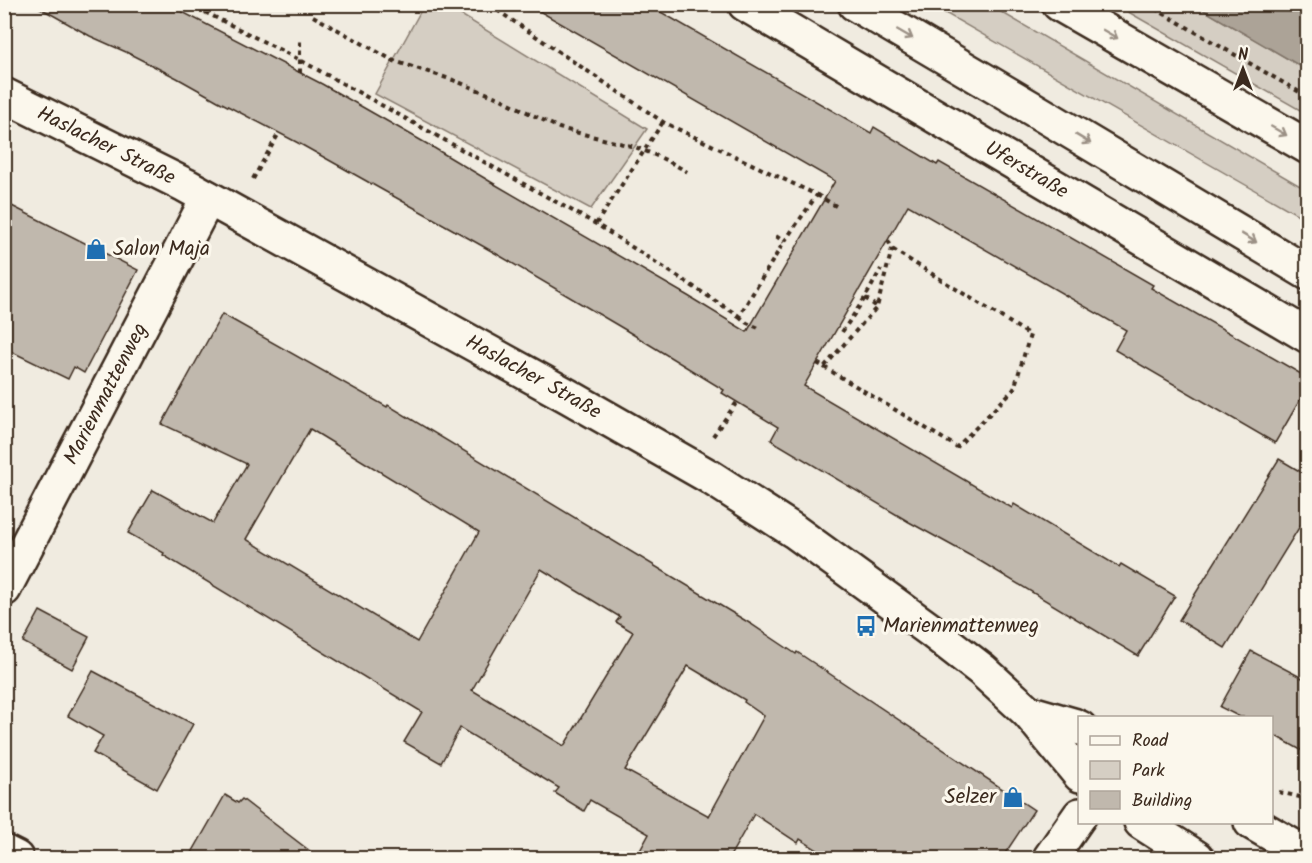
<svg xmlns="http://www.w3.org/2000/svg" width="1312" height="863" font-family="Kalam,sans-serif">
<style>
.green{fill:#d5cec3;stroke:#887c70;stroke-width:1.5}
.water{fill:#aca397;stroke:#7f7367;stroke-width:1.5}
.building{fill:#c0b8ad;stroke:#3b2a1e;stroke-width:1.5;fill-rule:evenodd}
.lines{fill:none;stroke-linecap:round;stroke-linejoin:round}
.minor-casing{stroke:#3b2a1e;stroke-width:38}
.highway-casing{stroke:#3b2a1e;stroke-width:38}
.path{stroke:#3b2a1e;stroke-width:4;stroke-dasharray:4.5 4.5;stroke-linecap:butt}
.minor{stroke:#fbf7ec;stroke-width:33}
.highway{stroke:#fbf7ec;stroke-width:33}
.oneway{stroke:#9b9085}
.labels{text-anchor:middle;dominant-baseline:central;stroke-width:6;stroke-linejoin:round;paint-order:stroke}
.street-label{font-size:21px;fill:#3b2a1e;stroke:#fbf7ec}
.poi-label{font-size:21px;fill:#3b2a1e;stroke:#fbf7ec;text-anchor:start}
</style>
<rect width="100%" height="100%" fill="#f0ebe0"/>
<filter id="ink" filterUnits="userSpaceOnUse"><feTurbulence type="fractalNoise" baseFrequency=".0167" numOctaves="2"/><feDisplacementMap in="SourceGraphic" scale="12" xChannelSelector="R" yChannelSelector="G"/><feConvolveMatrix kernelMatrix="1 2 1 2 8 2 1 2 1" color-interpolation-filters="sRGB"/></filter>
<g filter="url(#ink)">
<g class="green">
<path d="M424,5H445L647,129L591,209L375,94Z"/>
<path d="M931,5H989L1307,190V220Z"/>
<path d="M1116,5H1195L1307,70V114Z"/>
</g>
<path class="water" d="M1195,5H1307V70Z"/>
<g class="building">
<path d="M33,4H167L322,84L429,145L491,182L688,296L747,332L835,181L527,4H647L871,133L874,127L937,165L939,162L1153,285L1151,288L1308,378V386L1275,443L1115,350L1126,330L908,205L804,386L1012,508L1014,504L1119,567L1121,564L1175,596L1138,656L980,561L909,522L771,440L778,427L722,393L724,390L624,329L495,253L302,145L218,101L177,78L126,52L90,36Z"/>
<path d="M4,202L138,270L84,373L74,367L68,379L4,348Z"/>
<path d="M222,314L387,407L388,405L751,624L796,654L797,652L1034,810L1002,858H830L800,839L798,843L754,814L729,858H636L649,834L590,800L584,811L555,793L559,788L460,728L441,763L404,742L422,712L163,555L164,553L128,533L153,490L213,523L247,464L162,424ZM310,429L479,532L417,642L246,539ZM541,569L620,617L616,622L633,632L564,746L472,690ZM688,666L745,700L744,702L764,716L709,816L625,770Z"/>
<path d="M1279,459L1308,476V513L1225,648L1179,620Z"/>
<path d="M40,611L89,637L72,669L23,642Z"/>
<path d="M1251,651L1308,681V754L1272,734V717H1240L1220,707Z"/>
<path d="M93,671L193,724L157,789L93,753L103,736L68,716Z"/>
<path d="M225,795L238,803L242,799L319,858H189Z"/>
</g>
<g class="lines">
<defs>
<g id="minor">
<path id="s1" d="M745,4L1308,336"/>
<path id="s2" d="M4,95L185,185L568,396L710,477L794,531L933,632L982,670L1028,712L1080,775"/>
<path id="s3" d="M4,589L208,198"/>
<path d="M1028,712L1073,725L1080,728"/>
<path d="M1141,822L1197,858"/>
<path d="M1251,822L1308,855"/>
<path d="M4,852L16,858"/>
<path d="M1050,858L1080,815"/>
</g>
<g id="highway">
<path d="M855,4L1033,109L1308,273"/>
<path d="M1059,4L1308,147"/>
</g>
</defs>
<use href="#minor" class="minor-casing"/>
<use href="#highway" class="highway-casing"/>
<g class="path">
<path d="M189,4L300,60L596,224L739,316L784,242L817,195L663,122L488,4"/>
<path d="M1147,4L1308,97"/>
<path d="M313,16L394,61L453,80L501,99L559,128L635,147C653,154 670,161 687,172"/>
<path d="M300,73V36"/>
<path d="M253,179L279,133"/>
<path d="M817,195L836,206"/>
<path d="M596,224L663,122"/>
<path d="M776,236L784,242"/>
<path d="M865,298L877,307"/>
<path d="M739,316L747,323L761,329"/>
<path d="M842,332L865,298L881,269"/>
<path d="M817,363L824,367L877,307L892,249L888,240"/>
<path d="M824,367L957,447L1014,389L1030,335L892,249"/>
<path d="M713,436L737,402"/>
<path d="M1279,792L1308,799"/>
</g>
<use href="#minor" class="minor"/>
<use href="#highway" class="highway"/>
</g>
<defs><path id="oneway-shaft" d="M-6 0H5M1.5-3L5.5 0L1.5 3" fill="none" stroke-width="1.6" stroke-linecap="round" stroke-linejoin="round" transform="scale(1.5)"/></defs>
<g class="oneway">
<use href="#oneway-shaft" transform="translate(905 34) rotate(30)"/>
<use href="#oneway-shaft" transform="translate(1110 34) rotate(30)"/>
<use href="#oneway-shaft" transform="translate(1279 131) rotate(30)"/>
<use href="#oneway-shaft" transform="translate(1083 139) rotate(31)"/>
<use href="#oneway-shaft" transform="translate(1249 238) rotate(31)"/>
</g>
</g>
<defs>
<symbol id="shop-bare" viewBox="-9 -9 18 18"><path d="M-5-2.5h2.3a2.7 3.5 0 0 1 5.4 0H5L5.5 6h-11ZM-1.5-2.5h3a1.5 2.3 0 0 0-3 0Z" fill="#1f6fb2" stroke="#fbf7ec" stroke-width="2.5" paint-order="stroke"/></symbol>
<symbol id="bus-bare" viewBox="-9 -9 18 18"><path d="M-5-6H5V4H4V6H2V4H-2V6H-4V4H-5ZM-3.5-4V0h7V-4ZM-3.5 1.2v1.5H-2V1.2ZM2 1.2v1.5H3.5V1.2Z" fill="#1f6fb2" stroke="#fbf7ec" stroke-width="2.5" paint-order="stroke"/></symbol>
</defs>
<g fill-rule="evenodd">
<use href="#shop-bare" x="81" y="234" width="30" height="30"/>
<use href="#bus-bare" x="851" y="611" width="30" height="30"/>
<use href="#shop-bare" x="998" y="782" width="30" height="30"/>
</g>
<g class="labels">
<g class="street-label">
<text stroke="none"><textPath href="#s2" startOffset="114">Haslacher Straße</textPath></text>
<text stroke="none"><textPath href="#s1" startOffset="327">Uferstraße</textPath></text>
<text stroke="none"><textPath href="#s2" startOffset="600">Haslacher Straße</textPath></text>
<text stroke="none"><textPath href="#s3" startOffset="220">Marienmattenweg</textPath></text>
</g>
<g class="poi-label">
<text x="113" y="249">Salon Maja</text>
<text x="883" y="626">Marienmattenweg</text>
<text x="996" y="797" text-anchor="end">Selzer</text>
</g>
</g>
<rect width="1312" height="863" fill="none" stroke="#fbf7ec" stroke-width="24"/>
<rect x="12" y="12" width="1288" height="839" fill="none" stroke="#3b2a1e" stroke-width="2" filter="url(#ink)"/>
<rect x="1078" y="716" width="195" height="108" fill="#fbf7ec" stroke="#aea59a" stroke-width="1.5"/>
<rect x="1090" y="736" width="30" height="9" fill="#fbf7ec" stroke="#aea59a" stroke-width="1.5"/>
<text x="1132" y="746" font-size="18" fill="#3b2a1e">Road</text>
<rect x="1090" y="761" width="30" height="18" fill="#d5cec3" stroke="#aea59a" stroke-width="1.5"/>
<text x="1132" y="776" font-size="18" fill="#3b2a1e">Park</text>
<rect x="1090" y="791" width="30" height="18" fill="#c0b8ad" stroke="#aea59a" stroke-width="1.5"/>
<text x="1132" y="806" font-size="18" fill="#3b2a1e">Building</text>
<g transform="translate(1243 69)" stroke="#fbf7ec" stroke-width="4.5" paint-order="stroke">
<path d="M0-4.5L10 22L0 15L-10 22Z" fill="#3b2a1e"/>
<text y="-9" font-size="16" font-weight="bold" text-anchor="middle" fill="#3b2a1e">N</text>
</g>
</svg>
